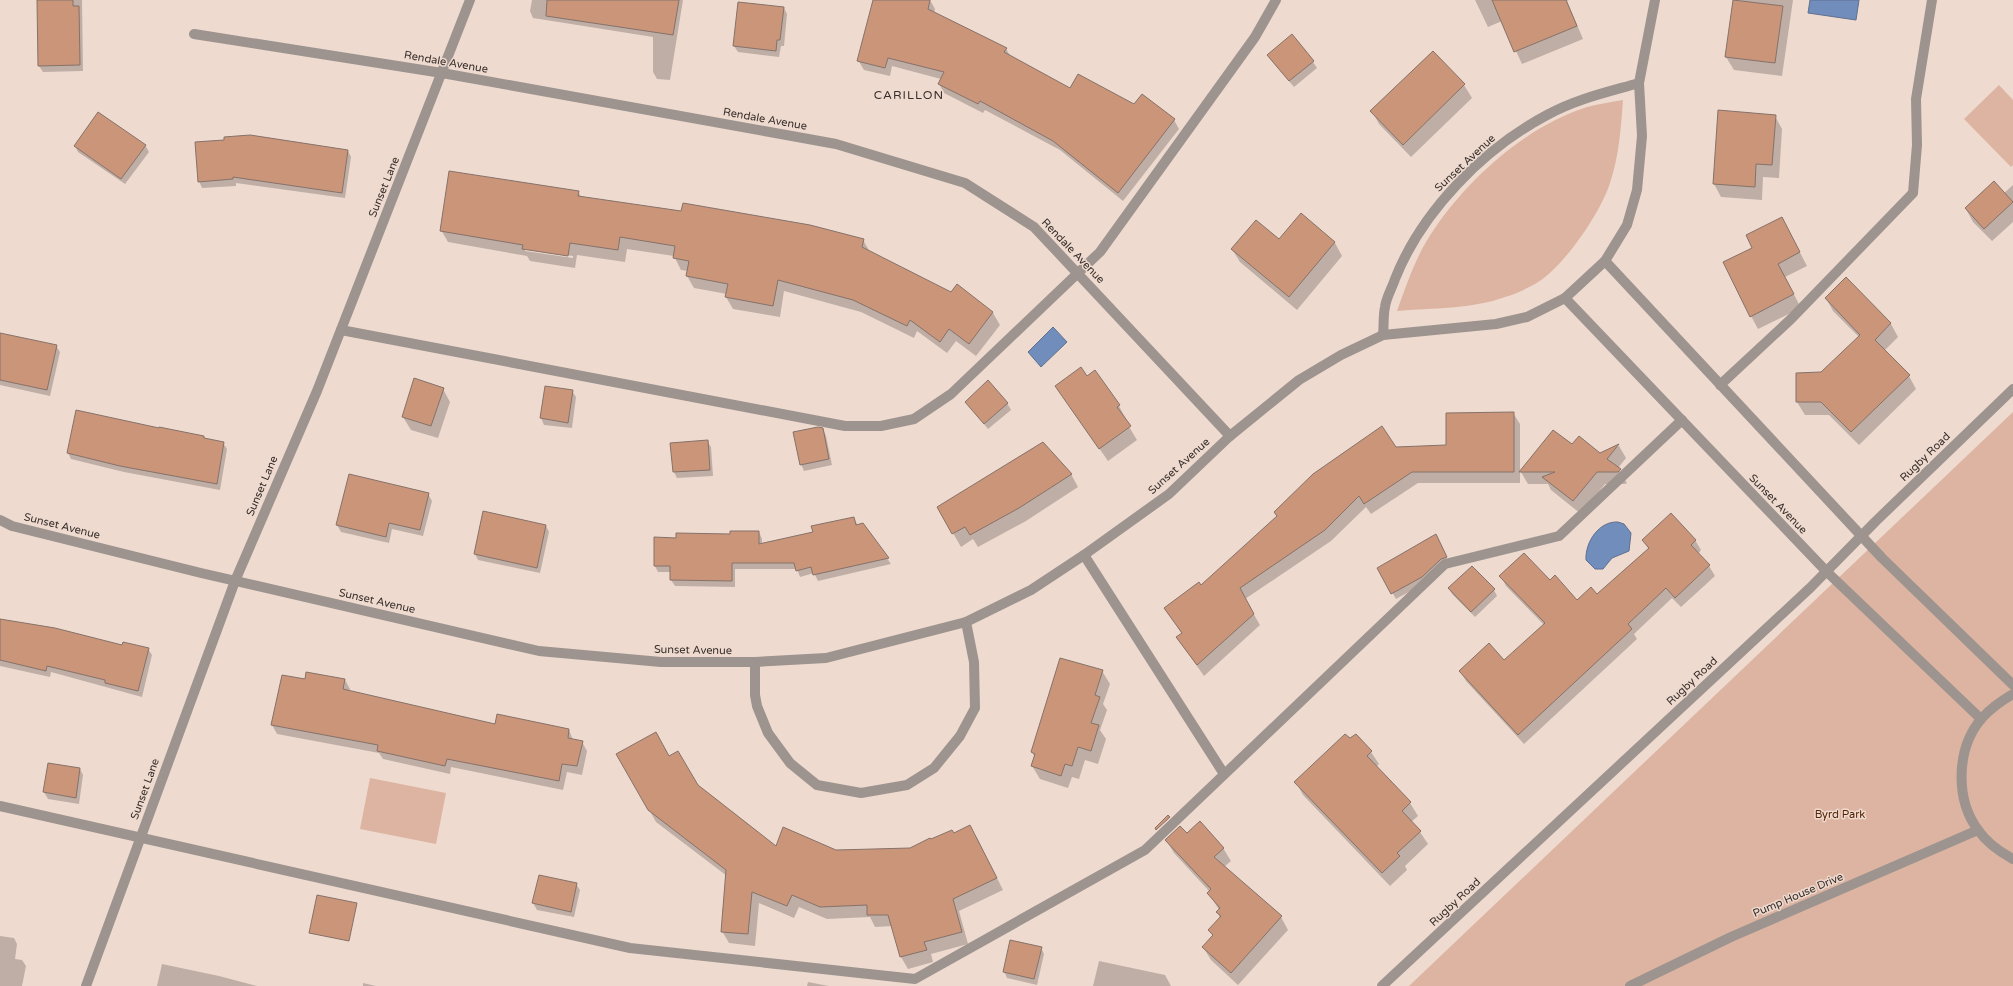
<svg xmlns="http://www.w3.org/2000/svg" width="2013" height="986" font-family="'Varela Round',sans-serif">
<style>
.green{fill:#dcb4a1}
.water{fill:#708dbb;stroke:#5f7090}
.shadow{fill:#0003;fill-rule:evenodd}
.building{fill:#cb957a;stroke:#857269}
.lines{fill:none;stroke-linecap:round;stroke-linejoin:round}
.minor{stroke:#9d948f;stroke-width:10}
.labels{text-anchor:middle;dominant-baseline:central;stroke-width:3;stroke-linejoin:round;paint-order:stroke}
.street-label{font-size:11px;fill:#362e2a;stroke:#efdacf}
.park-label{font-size:11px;fill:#552304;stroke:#efdacf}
.neighbourhood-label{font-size:12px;letter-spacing:1px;fill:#362e2a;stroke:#efdacf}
</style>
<rect width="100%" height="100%" fill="#efdacf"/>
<g class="green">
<path d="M1999,85L2013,100V165L2011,167L1964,119Z"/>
<path d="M1623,100C1621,127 1619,157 1610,183C1600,214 1563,268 1535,284C1526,289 1515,294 1505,297C1473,309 1431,308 1397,311C1407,283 1417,253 1435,228C1470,177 1527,126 1587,107C1598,104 1611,102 1623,100Z"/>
<path d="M2013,412V986H1409Z"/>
<path d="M370,778L446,793L436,844L360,829Z"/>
</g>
<g class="water">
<path d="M1810,0H1859L1856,20L1808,13Z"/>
<path d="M1053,327L1067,342L1041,367L1028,352Z"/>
<path d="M1618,522L1624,524L1631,533L1629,551L1612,558L1603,569H1595L1586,560C1585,542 1599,521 1618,522Z"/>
</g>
<g class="shadow">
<path d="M38,0H82L83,71L43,72L39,66Z"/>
<path d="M532,0H683L670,80L657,79L653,72V37L533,18L530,11Z"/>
<path d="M874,0H930L935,9L934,13L1006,49L1011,57L1071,90L1134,105L1174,120L1179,129L1123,201L1060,150L985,110L983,113L944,93L939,84L941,79L892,66L890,76L864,70L858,60Z"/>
<path d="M1475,0H1569L1567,1L1583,39L1522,64L1502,21L1488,27Z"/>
<path d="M1735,0H1793L1782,76L1734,70L1726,57Z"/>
<path d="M784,8L787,14L784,46H781L779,57L738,52L734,46Z"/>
<path d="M1433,52L1464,85L1472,98L1411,157L1379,124L1372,111Z"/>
<path d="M1272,61L1313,62L1317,68L1294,87Z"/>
<path d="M1775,116L1782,129L1779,178L1763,177L1762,200L1721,197L1714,184Z"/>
<path d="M145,145L149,152L125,184L78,152L75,146Z"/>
<path d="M348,151L351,157L345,198L236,183V186L202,188L199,181Z"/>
<path d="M2013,185V222L1992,241L1973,222L1966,209L2004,193Z"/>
<path d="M578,192L582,198L863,240L870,252L952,294L957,286L993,313L1000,325L976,356L956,341L947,353L917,331L914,338L861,312L784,291L780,317L733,309L726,297L727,294L694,288L687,276L688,271L681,270L674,256L627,249L625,262L577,255L575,268L530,261L527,256L448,242L441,230ZM525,249L573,256V258L525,251Z"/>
<path d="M1301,215L1335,243L1342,256L1297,310L1240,262L1232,249L1279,241Z"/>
<path d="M1782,218L1807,266L1785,277L1801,308L1758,329L1751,316L1753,248Z"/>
<path d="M1846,278L1891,324L1898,337L1884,351L1909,376L1916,389L1859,445L1829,415H1805L1797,402L1822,373L1859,337L1833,311L1826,298Z"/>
<path d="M0,334L56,346L60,352L50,396L0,385Z"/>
<path d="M1094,372L1119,406L1126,419L1125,420L1137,440L1108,461L1056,386L1087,377Z"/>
<path d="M546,387L572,391L576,397L572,428L544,425L541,418Z"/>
<path d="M443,389L450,402L438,438L411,430L403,417Z"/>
<path d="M966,402L1007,403L1011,410L988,429Z"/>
<path d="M1513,413L1520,424V483H1418L1371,514L1366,507L1331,541L1245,599L1260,625L1204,676L1177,638L1182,634L1165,608L1200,586L1277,517L1275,513L1395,448L1447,446Z"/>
<path d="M823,429L826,436L832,465L804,471L801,464Z"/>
<path d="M160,430L204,436L205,440L223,443L227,449L220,490L124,472L71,459L68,453Z"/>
<path d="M707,441L711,447L713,476L677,478L674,472Z"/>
<path d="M1572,446L1599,454L1619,446L1626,458L1618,468L1627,483L1625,484H1605L1581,514L1551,490L1548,484H1528L1521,472Z"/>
<path d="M1071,474L1078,487L1026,521L978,547L973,539L961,547L938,507Z"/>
<path d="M349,475L428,494L432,501L423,536L392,529L389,543L341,532L337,525Z"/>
<path d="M854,518L858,526L863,524L891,564L818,581L814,573L800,577L797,569H735V587L675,586L671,580V572H658L655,566L677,539L759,532L762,539V544L814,533Z"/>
<path d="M546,526L549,532L540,573L478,560L475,554Z"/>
<path d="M1643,540H1695L1701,550L1698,554L1709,566L1715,576L1681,607L1672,598L1634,634L1637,639L1524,744L1466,681L1460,671L1504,661L1544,625L1506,586L1501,576L1550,581L1577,601L1597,595L1649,550Z"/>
<path d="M1439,541L1449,563L1425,583L1396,599L1379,569Z"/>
<path d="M1449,589L1494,590L1497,596L1475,617L1453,595Z"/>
<path d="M0,619L123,646L148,649L152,655L142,697L51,672L50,677L0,666Z"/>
<path d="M1102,671L1110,684L1103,704L1107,710L1100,730L1106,739L1098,764L1085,760L1079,779L1072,777L1068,788L1040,779L1032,766L1035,758L1032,752Z"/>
<path d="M345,680L350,689L349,691L496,725L569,730L573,740L582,742L587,751L582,775L567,772L563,790L451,767L450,774L383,759L379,753L277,734L272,725L306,681Z"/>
<path d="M1350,740L1371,752L1379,764L1376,767L1410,803L1418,816L1411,822L1420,832L1428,844L1405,866L1407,870L1390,886L1303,795L1296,782Z"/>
<path d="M618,754L669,757L697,785L776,848L836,851L910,849L953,834L977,838L1003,890L959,911L968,944L931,954L933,962L908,969L901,957L893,926L875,927L870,917L827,919L799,907L794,918L759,903L755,946L729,943L722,931L727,876L656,822Z"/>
<path d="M80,769L83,775L79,804L48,799L44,792Z"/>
<path d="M1187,834L1223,848L1231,861L1224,867L1281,917L1288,930L1238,985L1211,960L1203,947L1213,936L1209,931L1220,918L1217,912L1219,910L1209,893L1210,892L1174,853L1166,840Z"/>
<path d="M576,884L580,890L574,917L537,910L533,903Z"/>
<path d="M0,936L14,938L17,944L15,959L22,960L26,966L22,986H0Z"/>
<path d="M1041,948L1044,954L1037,985L1007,978L1004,971Z"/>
<path d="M1099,961L1165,975L1171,986H1093Z"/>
<path d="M162,964L219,976L257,986H157Z"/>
<path d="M808,982L829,986H807Z"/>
<path d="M363,983L376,986H363Z"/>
</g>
<g class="building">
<path d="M37,0H73V6H79L80,65L38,66Z"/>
<path d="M547,0H679L673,35L546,16Z"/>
<path d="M873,0H930L928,9L1007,48L1004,52L1070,88L1078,74L1134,104L1142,94L1175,119L1118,193L1053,141L980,101L978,104L938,84L944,72L888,58L885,68L857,61Z"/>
<path d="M1492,0H1566L1577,26L1514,52Z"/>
<path d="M1733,0L1783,6L1775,63L1725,57Z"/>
<path d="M738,2L784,7L780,40H777L776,51L733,46Z"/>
<path d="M1292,34L1314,61L1289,81L1267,55Z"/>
<path d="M1433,51L1465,84L1403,145L1370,111Z"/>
<path d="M1718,110L1776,115L1772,165L1756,164L1755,187L1713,184Z"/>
<path d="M98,112L146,145L121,179L74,146Z"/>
<path d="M250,135L348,150L342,193L233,177V179L198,182L195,142L224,140V137Z"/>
<path d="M449,171L579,191L578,196L681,211L683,203L810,225L864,239L862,247L951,292L957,284L993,312L969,344L949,329L940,342L910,320L907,326L853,300L778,280L773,306L725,297L728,284L686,276L689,261L673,258L675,246L620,237L618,250L570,243L568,256L522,249L523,245L440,231Z"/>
<path d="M1994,181L2013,202L1984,229L1965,208Z"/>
<path d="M1301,213L1335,242L1289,297L1231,249L1256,220L1279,239Z"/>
<path d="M1782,217L1800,252L1778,264L1794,294L1750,317L1723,262L1752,248L1746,235Z"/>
<path d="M1846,277L1891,323L1875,340L1910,375L1851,432L1821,402H1796V373L1821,372L1860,335L1825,298Z"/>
<path d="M0,333L57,345L47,390L0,380Z"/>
<path d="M1081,367L1087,376L1095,370L1120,405L1117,407L1131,426L1099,449L1055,386Z"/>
<path d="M414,378L444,388L431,426L402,417Z"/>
<path d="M988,380L1008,403L984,424L965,402Z"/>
<path d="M545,386L573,390L568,423L540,418Z"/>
<path d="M76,410L159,428V427L204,436V438L224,442L217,484L120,466L67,453Z"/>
<path d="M1514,412V472H1412L1364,504L1359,496L1325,530L1240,588L1254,614L1197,665L1176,637L1182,633L1164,608L1199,582L1201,585L1277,516L1274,512L1313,474L1382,426L1396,447L1446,445V413Z"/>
<path d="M818,427L823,428L829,459L800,465L793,432Z"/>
<path d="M1553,430L1572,444L1579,436L1600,453L1619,444L1607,459L1621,469L1618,472H1597L1573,501L1542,477L1555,472H1519Z"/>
<path d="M708,440L710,470L673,472L670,443Z"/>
<path d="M1043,442L1072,474L1019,508L970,535L965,527L952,534L937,507Z"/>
<path d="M349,474L429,493L420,530L389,523L386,537L336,525Z"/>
<path d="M483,511L546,525L537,568L474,554Z"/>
<path d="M1671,513L1696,540L1691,545L1710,565L1675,598L1666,588L1628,624L1632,629L1518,735L1459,671L1489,643L1504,660L1545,623L1499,576L1524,553L1550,580L1555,575L1577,600L1591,587L1597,594L1649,548L1642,540Z"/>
<path d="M854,517L856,525L863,523L889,558L813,575L811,567L796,571L794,563H732V581L670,580V566H654V537L676,538V533L730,534V531H759V544L813,532L811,526Z"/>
<path d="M1436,534L1447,557L1441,559L1422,577L1391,594L1377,568Z"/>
<path d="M1472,566L1495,589L1471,612L1448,588Z"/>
<path d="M0,619L55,628L122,645L123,642L149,648L138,691L105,683V680L47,666L46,671L0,660Z"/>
<path d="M1060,658L1103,670L1095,695L1100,697L1091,723L1099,725L1091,751L1078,747L1072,766L1065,764L1061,776L1031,766L1035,754L1031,752Z"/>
<path d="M306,672L345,679L343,689L495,724L497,714L569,729L568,738L583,741L577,766L562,764L559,781L447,759L445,766L377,751L378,745L271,725L282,675L305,679Z"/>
<path d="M656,732L669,756L678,751L698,785L776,846L783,827L836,850L910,848L930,838L931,839L952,830L954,833L970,825L997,878L953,899L962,932L924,942L927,950L900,957L888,915H867V905L820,907L792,895L787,906L752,892L748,934L721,932L726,870L648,810L616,754Z"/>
<path d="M1345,734L1350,738L1356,734L1372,751L1367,756L1411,802L1402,811L1421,831L1397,853L1400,856L1382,873L1294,782Z"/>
<path d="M48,763L80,768L76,798L43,792Z"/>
<path d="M1168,815L1170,817L1156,830L1155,828Z"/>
<path d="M1200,821L1224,848L1214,857L1282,916L1231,973L1202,947L1213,935L1208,930L1221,916L1216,912L1220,908L1207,893L1211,889L1165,840L1180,826L1187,833Z"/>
<path d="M539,875L577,883L571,912L532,903Z"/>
<path d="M317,895L357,903L349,941L309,933Z"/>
<path d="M1010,940L1042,947L1034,979L1003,972Z"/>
</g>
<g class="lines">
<g class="minor">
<path d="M194,34L442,73L836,144L965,183L1034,227L1230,436"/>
<path d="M1605,261L1882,558L2013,685"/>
<path d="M1565,298L1826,571L1981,719"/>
<path d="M341,330L845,426H881L914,419L951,394L1100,252L1255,37L1276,0"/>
<path d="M1383,335C1384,326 1383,316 1385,307C1386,298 1392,288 1395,279C1422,211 1483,149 1547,115C1576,99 1608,92 1639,83"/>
<path d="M1720,385L1791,319L1913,193L1917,145L1916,99L1932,0"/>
<path d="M0,520L12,526L201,573L539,651L661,662H755L826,658L966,622L1031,590L1084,555L1169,494L1230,436L1299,380L1341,355L1383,335L1496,324L1527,317L1565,298L1605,261L1627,225L1637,190L1642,136L1639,83L1655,0"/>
<path d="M1084,555L1224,774"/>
<path d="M755,662V695L757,706L768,733L790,763L817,785L861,793L907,785L934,768L960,736L975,708L974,662L966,622"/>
<path d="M2013,694C2001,701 1991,708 1982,718C1956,748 1955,799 1978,830C1987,843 2000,852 2013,859"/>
<path d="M0,806L630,948L915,979L1145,850L1445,564L1559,536L1682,420"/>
<path d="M86,986L235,581L317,391L470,0"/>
<path d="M1382,986L1810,588L1876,521L2013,389"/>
<path d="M1630,986L1731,937L1978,830"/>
</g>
</g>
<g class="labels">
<g class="street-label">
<text transform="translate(446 62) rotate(10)">Rendale Avenue</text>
<text transform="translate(765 119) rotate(10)">Rendale Avenue</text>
<text transform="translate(1465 163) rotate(-43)">Sunset Avenue</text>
<text transform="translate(384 187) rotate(-68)">Sunset Lane</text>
<text transform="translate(1073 251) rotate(46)">Rendale Avenue</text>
<text transform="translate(1925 457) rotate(-44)">Rugby Road</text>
<text transform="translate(1179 466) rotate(-42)">Sunset Avenue</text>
<text transform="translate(262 486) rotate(-67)">Sunset Lane</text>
<text transform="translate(1778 504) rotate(46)">Sunset Avenue</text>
<text transform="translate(62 526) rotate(14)">Sunset Avenue</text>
<text transform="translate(377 601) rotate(13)">Sunset Avenue</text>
<text transform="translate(693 650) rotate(1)">Sunset Avenue</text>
<text transform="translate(1692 681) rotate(-43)">Rugby Road</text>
<text transform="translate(145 789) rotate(-70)">Sunset Lane</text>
<text transform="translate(1798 895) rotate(-23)">Pump House Drive</text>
<text transform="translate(1455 902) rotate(-43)">Rugby Road</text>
</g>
<g class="park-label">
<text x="1840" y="814">Byrd Park</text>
</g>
<g class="neighbourhood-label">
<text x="909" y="95">CARILLON</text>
</g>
</g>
</svg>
